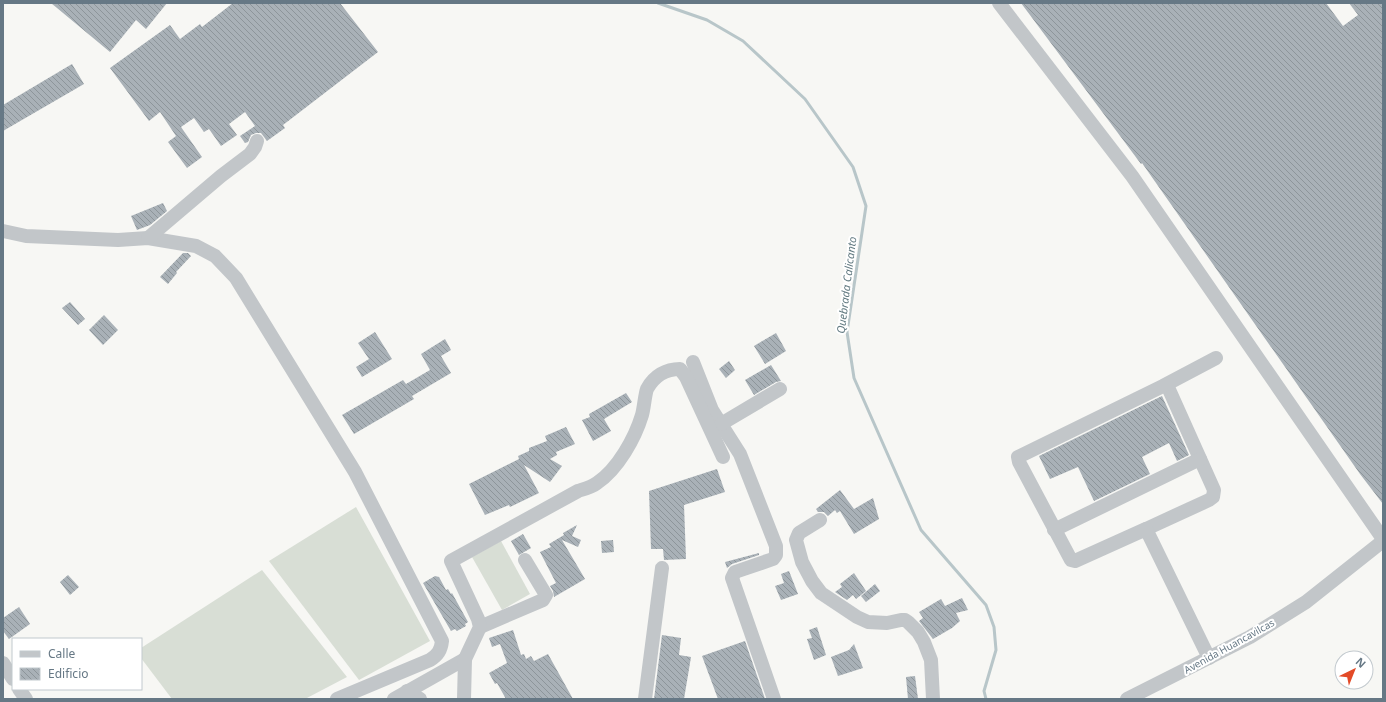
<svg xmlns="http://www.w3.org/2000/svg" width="1386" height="702" font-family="'Noto Sans',sans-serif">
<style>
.grass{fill:#d8ded5}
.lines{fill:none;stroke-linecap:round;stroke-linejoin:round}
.stream{stroke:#b8c6c9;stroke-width:3}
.building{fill:url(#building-back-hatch)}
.minor{stroke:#c2c6c9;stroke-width:14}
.labels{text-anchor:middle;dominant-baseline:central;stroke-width:4;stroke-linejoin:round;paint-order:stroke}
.street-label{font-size:10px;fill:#667885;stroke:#fff}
.water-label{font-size:11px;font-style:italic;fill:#627a81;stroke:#fff}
</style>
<defs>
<pattern id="building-back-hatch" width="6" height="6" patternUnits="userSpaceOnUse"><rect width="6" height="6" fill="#a9b1b7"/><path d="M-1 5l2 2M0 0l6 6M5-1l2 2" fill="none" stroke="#8d959a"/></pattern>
</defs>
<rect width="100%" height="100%" fill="#f7f7f4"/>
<g class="grass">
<path d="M356,507L430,641L359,680L269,561Z"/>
<path d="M501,541L530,594L502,610L472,557Z"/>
<path d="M262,570L347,677L305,699H172L141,658V648Z"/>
</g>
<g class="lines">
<path class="stream" d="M658,3L707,20L743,41L805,99L853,167L866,206L847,332L854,378L921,530L986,605L994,627L996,650L984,691L986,699"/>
</g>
<g class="building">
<path d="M51,3H167L146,29L136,20L110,52Z"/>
<path d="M233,3H340L378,52L283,125L285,128L267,141L261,133H256L251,135L248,142L245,143L240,136L255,126L245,112L229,124L237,135L221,146L209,129L204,132L194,118L181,127L202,157L187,168L168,142L176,136L160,112L149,121L110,68L170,25L180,39L200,24L202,27Z"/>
<path d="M1021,3H1326L1343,26L1358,15L1349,3H1383V504L1360,474L1142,163L1141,164Z"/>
<path d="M72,64L84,84L3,131V105Z"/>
<path d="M163,203L167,211L150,225L137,230L131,216Z"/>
<path d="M183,253H188L191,256L176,272L177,273L168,284L160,277Z"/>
<path d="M70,302L85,319L78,325L62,308Z"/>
<path d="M104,315L118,330L103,345L89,330Z"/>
<path d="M375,332L392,359L362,377L356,367L369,359L358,343Z"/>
<path d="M776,333L786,351L765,364L754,346Z"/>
<path d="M445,339L451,350L441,356L451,373L412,396L414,399L354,434L342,415L403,380L406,384L430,370L421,354Z"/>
<path d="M729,361L735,370L726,378L719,369Z"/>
<path d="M771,365L781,381L776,382L754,395L745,380Z"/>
<path d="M626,393L632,402L604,419L611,431L593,441L582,420L590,417L589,414Z"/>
<path d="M1162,396L1189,455L1177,461L1169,443L1142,457L1150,474L1094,501L1078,467L1050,479L1039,456Z"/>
<path d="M566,427L575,444L556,452L557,455L550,459L562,466L550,482L524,465L539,493L510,507L509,505L485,515L469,484L519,459L518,456L529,451V448L547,441L545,436Z"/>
<path d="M717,469L725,492L684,505L686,559L664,560L663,549H651L649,491Z"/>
<path d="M840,490L854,509L873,498L879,519L854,534L840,511L837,513L835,510L828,516L824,512H818L816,509Z"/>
<path d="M577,525L572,536L581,540L578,547L562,540L585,579L554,597L553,591L550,586L556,583L540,552L551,547L549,544L564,535L563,533Z"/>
<path d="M523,534L531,548L519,555L511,541Z"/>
<path d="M613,540L614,552L602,553L601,541Z"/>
<path d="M759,553V555L732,564L727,568L725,562Z"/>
<path d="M789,571L798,594L781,600L775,586L784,583L781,574Z"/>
<path d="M854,573L866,591L856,599L853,595L847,600L835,592L842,587L840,584Z"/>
<path d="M68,575L79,587L70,595L60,582Z"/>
<path d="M435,576L439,577L446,590L448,589L451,594L452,593L468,622L465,624L466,626L457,631L455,629L451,631L423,583Z"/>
<path d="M875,584L880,591L866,602L861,596Z"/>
<path d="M962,598L968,610L956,613L960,621L952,628L933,639L919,621L923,618L919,612L941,599L945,606Z"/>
<path d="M19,607L30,624L9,639L3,631V618Z"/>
<path d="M817,627L826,655L814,660L807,639L812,638L809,630Z"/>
<path d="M513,630L521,655L524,654L526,659L531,656L534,661L548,654L573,699H506L497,683L495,684L489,673L507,663L500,644L492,647L489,638Z"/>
<path d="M662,635L681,638L679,655L691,657L684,699H654Z"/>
<path d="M745,641L765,699H718L702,656Z"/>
<path d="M854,644L863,668L838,676L831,657L849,650Z"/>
<path d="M915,676L918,699H908L906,677Z"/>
</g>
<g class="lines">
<g class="minor">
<path d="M999,3L1132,176L1383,539"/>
<path d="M3,231L26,236L118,240L148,238L196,246L215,256L236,278L355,472L442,641C441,650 438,655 430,660L337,699"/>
<path d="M148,238L221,176L250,154L255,147L257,141"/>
<path d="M693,362L712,410L740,454L776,546V555L773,559L735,572L732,578L774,699"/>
<path d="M721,424L780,389"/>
<path d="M820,520L799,533L796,540L802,562L812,581L821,593L857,617L868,622L887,623L901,620H905L908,622L918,632L924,642L931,660L933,699"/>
<path d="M1146,529L1209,500L1213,497L1214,490L1167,385"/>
<path d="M1054,530L1200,459"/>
<path d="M480,627L543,600L546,595L525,560"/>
<path d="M1209,658L1146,529L1075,561L1071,560L1019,462L1018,457L1163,386L1216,358"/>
<path d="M3,663L13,679"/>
<path d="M19,689L26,699"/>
<path d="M407,691L420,699"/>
<path d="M394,699L465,659"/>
<path d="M464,699L465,659L480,627L478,619L451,561L578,491C584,489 592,487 597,483C618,469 635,438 642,415C644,408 645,394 647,389C654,376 666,369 680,369L686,377L723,457"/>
<path d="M645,699L662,568"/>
<path d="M1127,699L1250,637L1306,602L1383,541"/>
</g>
</g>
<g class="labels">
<g class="street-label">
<text transform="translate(1229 646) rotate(-29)">Avenida Huancavilcas</text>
</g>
<g class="water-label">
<text transform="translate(846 285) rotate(-83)">Quebrada Calicanto</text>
</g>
</g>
<rect width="1386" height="702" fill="none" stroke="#667885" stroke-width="8"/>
<rect x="12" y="638" width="130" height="52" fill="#ffffff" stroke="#c2c9ce"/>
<rect x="20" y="651" width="20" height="6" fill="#c2c6c9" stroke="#c2c9ce"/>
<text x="48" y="658" font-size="12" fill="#667885">Calle</text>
<rect x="20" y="668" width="20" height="12" fill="url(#building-back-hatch)" stroke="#c2c9ce"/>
<text x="48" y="678" font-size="12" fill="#667885">Edificio</text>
<g transform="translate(1354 670) rotate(43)"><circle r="19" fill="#ffffff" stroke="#c2c9ce"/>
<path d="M0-3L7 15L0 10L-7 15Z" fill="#e34a27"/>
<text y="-6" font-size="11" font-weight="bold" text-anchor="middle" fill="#667885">N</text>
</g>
</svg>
